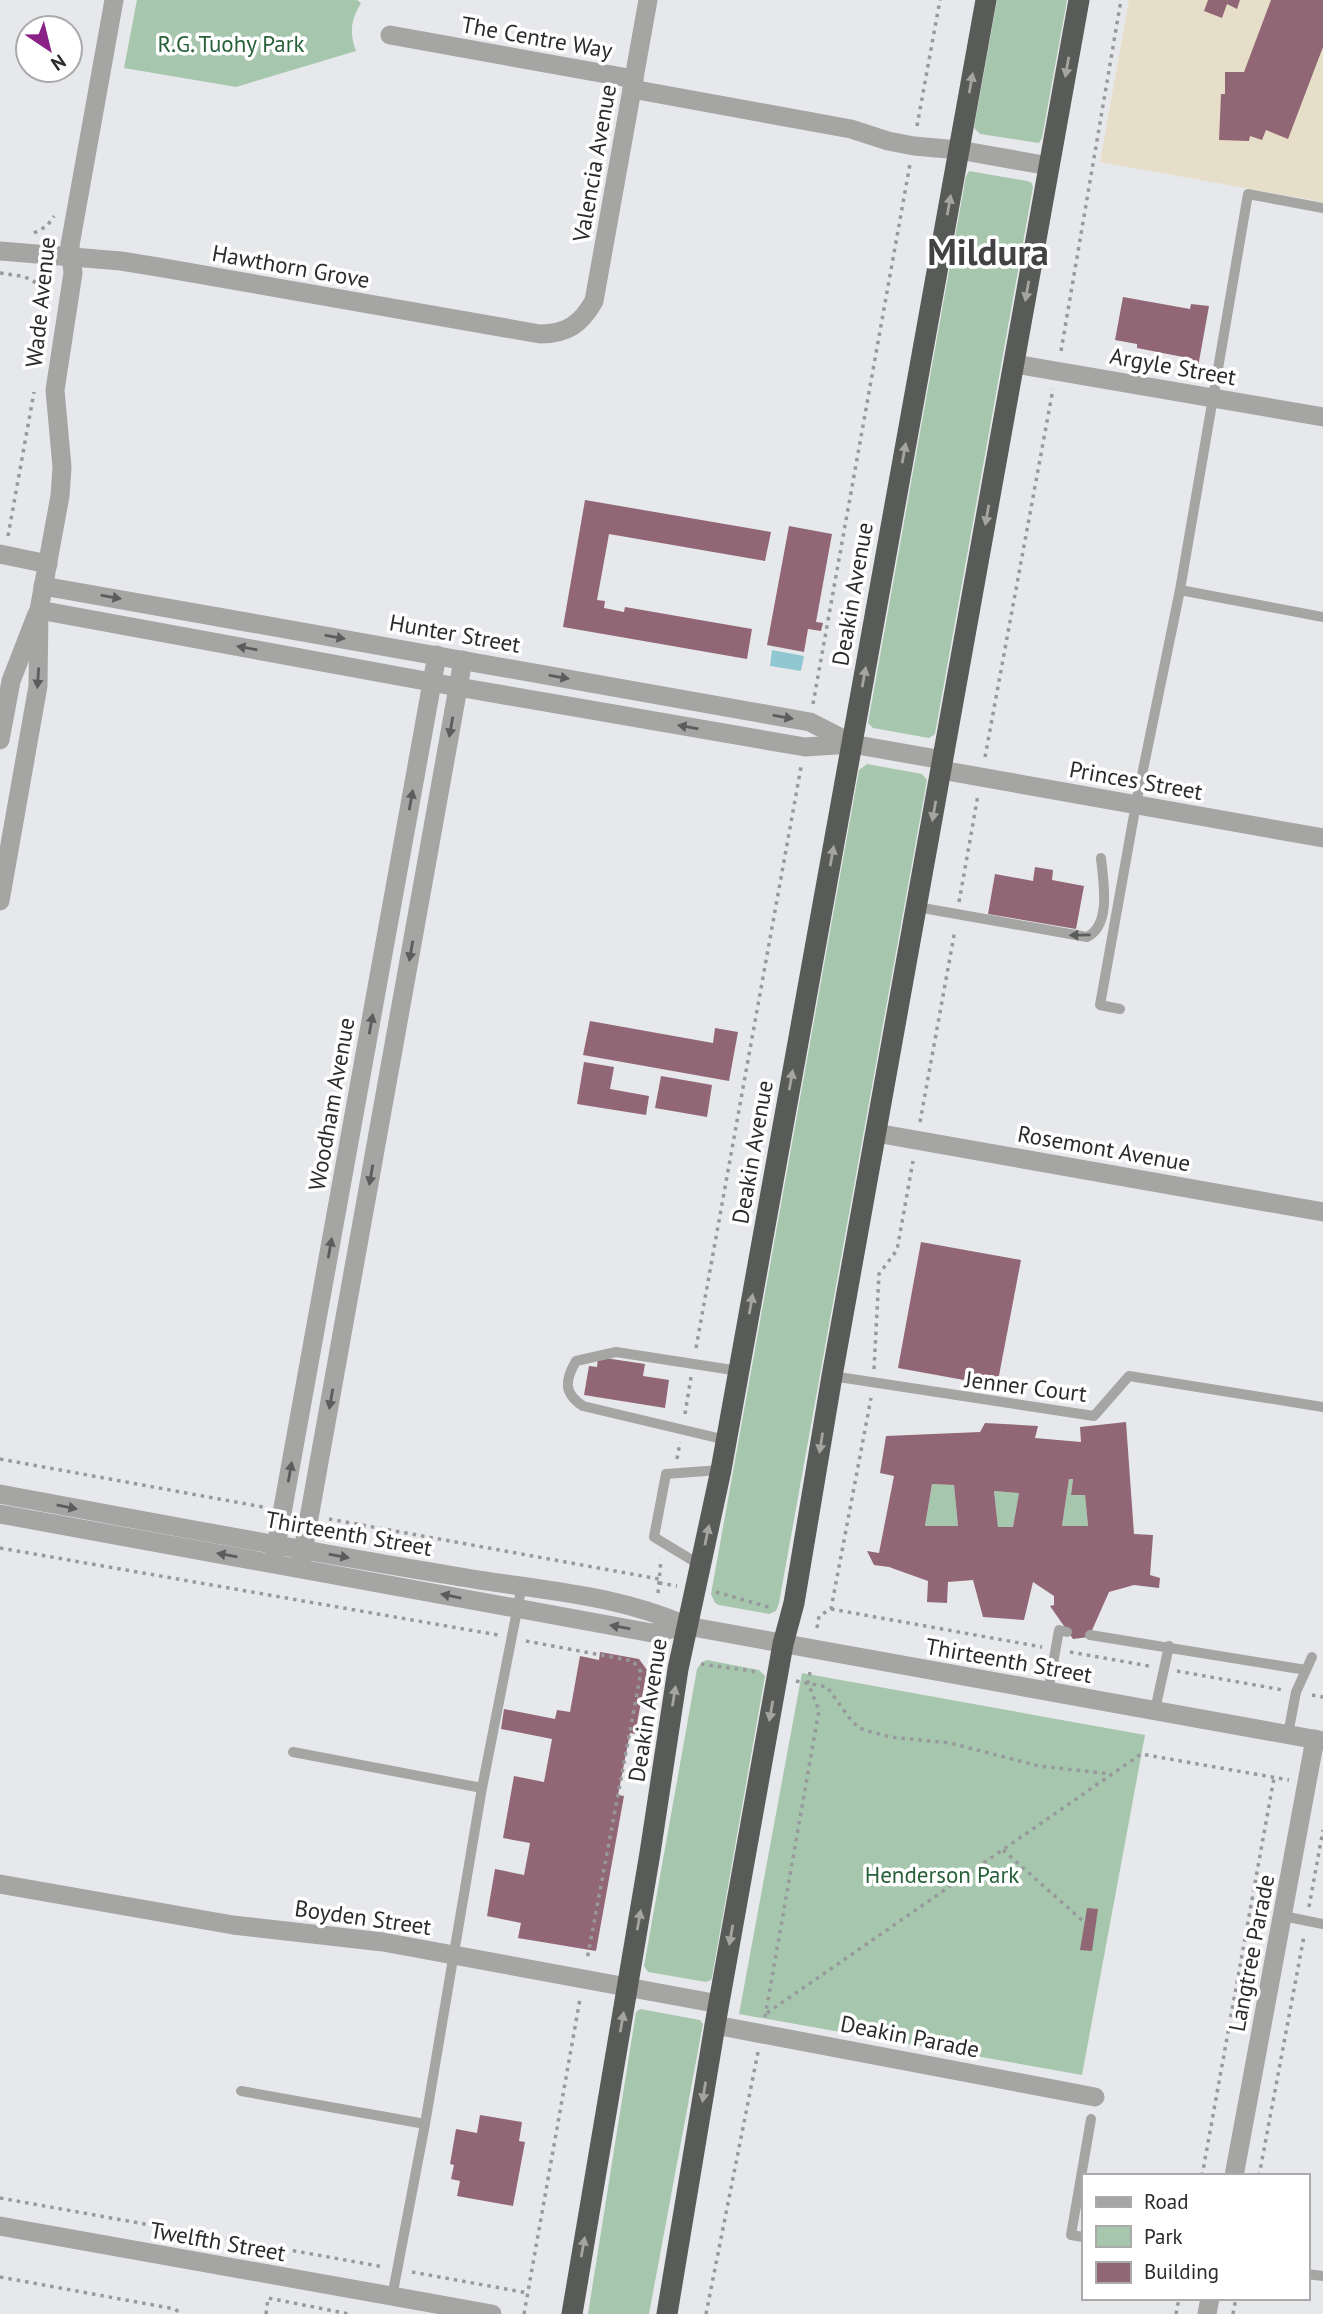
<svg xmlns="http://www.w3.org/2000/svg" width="1323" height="2314" font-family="'PT Sans',sans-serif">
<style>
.education{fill:#e6dec8}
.green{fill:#a6c7ad}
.water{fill:#91c7d0}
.building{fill:#916775;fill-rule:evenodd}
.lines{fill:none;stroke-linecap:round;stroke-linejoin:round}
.path{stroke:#98999b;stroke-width:3.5;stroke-dasharray:3.5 5;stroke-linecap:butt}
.lane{stroke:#a5a5a4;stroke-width:10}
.street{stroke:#a5a5a4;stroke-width:19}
.highway{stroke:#595b58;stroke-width:21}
.oneway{fill:#a4a5a3}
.oneway2{fill:#5c5c5c}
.labels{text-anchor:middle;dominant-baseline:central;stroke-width:7;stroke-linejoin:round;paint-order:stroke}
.street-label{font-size:23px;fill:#2b2b2c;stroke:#fff}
.park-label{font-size:23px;fill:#28603a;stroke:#fff}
.town-label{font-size:37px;font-weight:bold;fill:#424245;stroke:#fff}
</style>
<rect width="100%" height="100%" fill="#e7e8eb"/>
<path class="education" d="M1129,0H1323V202L1100,162Z"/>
<g class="green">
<path d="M137,0H357L361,3C351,20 349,32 356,51L236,87L124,68Z"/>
<path d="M997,0H1067L1042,138L1039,143L980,134L974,128Z"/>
<path d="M969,171L1027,181L1032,183L1033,187L935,734L929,738L873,728L868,723L966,176Z"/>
<path d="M867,764L922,774L927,780L779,1603L776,1611L769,1614L719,1605L715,1603L711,1594L859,770Z"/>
<path d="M1069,1479H1073L1071,1494L1085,1495L1088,1526H1062Z"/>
<path d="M932,1484L954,1485L958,1526H925Z"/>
<path d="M994,1491L1019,1493L1013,1527H998Z"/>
<path d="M707,1660L759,1670L765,1676L712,1977L711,1980L706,1982L648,1972L644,1966L697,1669L702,1662Z"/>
<path d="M802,1673L1145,1735L1082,2075L739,2014Z"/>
<path d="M640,2009L700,2020L703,2024L649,2314H588L636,2012Z"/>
</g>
<path class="water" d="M772,650L804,656L801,671L770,666Z"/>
<g class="building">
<path d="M1208,0H1240L1237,9L1227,4L1222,18L1204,11Z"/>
<path d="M1271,0H1323V47L1288,139L1266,130L1262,140L1250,136L1249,141L1219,140L1221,94H1225V72H1244Z"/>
<path d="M1123,297L1190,309L1191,304L1209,306L1198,367L1182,364L1183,357L1137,348V344L1115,340Z"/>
<path d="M585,500L771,532L765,561L609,534L597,600L605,601L604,608L624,612L625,607L752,629L747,659L563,627Z"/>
<path d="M789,526L832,534L816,622L823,623L821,631L808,629L804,652L767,645Z"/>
<path d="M1035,867L1053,870L1052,880L1084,886L1076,929L988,914L995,874L1033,881Z"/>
<path d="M590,1021L713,1043L715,1028L738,1032L729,1081L583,1055Z"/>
<path d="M584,1062L614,1067L610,1089L649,1096L646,1115L577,1104Z"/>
<path d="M661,1076L712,1085L707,1117L655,1108Z"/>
<path d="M921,1242L1021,1260L997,1386L898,1368Z"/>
<path d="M598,1357L645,1364L643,1376L669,1380L665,1408L584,1395L589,1366L597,1367Z"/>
<path d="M1126,1422L1134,1534L1153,1535L1150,1575L1160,1578L1159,1588L1134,1585L1109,1592L1089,1637L1073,1639L1050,1606L1054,1605V1596L1033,1582L1024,1620L983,1617L973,1580L948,1582L947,1603L927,1602L928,1581L889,1567L874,1565L867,1551L879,1553L894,1476L880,1473L886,1436L980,1432L985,1423L1038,1426L1035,1438L1081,1442L1080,1427ZM1069,1479H1073L1071,1495H1085L1088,1526H1062ZM932,1484L954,1485L958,1526H925ZM994,1491L1019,1493L1013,1527H998Z"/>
<path d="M600,1652L639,1659L647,1670L635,1734L630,1733L618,1795L624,1796L596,1951L518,1938L521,1923L487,1916L495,1869L524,1875L530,1843L503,1838L514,1776L544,1782L552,1739L501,1729L504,1709L555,1719L557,1710L570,1712L580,1656L599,1660Z"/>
<path d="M1087,1908L1098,1909L1092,1951L1080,1950Z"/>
<path d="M480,2115L522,2122L519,2141L525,2142L513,2206L457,2196L460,2181L451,2179L454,2165L450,2164L456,2129L477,2133Z"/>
</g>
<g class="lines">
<g class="path">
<path d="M917,126L940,0"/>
<path d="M34,233L47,226L54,216"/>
<path d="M0,273C25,277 37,275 48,302"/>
<path d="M1061,351L1121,0"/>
<path d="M8,536L34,392"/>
<path d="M813,704L910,164"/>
<path d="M985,757L1053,389"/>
<path d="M959,902L978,795"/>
<path d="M920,1122L955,930"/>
<path d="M696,1348L801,767"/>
<path d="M874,1369L879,1274L897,1250L913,1161"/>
<path d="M685,1414L691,1377"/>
<path d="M0,1459L263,1507"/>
<path d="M677,1459L680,1442"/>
<path d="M329,1519L659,1579"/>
<path d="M0,1548L498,1635"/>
<path d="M659,1583L677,1586"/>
<path d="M716,1592L772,1608"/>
<path d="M658,1593L661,1559"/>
<path d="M831,1609L1042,1647"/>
<path d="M817,1628L819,1616L831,1609L871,1398"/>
<path d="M526,1641L633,1661L641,1672L587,1960"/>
<path d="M1070,1652L1149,1666"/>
<path d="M701,1664L752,1671L758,1674"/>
<path d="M1177,1671L1283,1690"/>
<path d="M796,1681L827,1687L851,1720L859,1728L868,1731L890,1737L950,1743L1039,1766L1111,1774"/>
<path d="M1312,1695L1323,1697"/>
<path d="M1003,1850L1084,1922"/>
<path d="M1309,1907L1323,1830"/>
<path d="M767,2013L1141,1754L1289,1780"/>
<path d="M765,2017L819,1710L808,1683L811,1667"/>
<path d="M1202,2176L1274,1778"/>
<path d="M1259,2176L1304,1936"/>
<path d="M0,2198L384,2267"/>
<path d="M412,2272L528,2293"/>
<path d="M0,2277L175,2309L181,2314"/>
<path d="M266,2314L268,2298L349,2314"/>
<path d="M524,2314L580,1999"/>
<path d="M706,2314L758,2052"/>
<path d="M1176,2314L1179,2298"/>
<path d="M1233,2314L1236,2298"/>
</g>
<g class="lane">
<path d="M1180,590L1323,617"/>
<path d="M917,907L1087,937C1112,925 1103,880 1101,858"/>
<path d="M1120,1009L1100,1005L1136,804L1180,590L1248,194L1323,208"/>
<path d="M832,1376L1094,1416L1129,1376L1323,1407"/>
<path d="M726,1440L583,1406C563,1393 565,1380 576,1361L616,1352L739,1371"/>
<path d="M700,1565L654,1537L666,1474L720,1470"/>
<path d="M1090,1635L1306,1670"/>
<path d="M1048,1692L1059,1630L1067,1632"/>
<path d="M1155,1710L1169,1646"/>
<path d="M1288,1734L1296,1692L1312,1657"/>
<path d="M293,1752L482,1788"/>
<path d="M1283,1916L1323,1924"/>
<path d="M241,2091L425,2124"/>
<path d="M1083,2237L1071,2235L1091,2119"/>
<path d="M1307,2274L1323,2276"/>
<path d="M392,2297L425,2124L482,1788L522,1585"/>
</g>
<g class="street">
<path d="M390,35L634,79"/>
<path d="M632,89L851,129L888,141L914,146L959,150L1049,166"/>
<path d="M0,251L121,261L158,267L540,334C567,334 581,324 594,301L648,0"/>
<path d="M1015,364L1323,417"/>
<path d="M0,554L48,564"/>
<path d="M43,586L810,722L851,743"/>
<path d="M39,610L458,687L805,747L852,744L943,760"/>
<path d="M0,740L11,681L37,614"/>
<path d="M941,770L1323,838"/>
<path d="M0,901L38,686L39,610L60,496L62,467L55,390L73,273L70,245L114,0"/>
<path d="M876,1133L1323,1212"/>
<path d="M0,1494C151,1522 303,1551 455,1576C533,1590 614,1593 687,1626L1323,1741"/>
<path d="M0,1514L652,1633L687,1626"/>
<path d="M273,1563L437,655"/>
<path d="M300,1568L463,660"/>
<path d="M0,1884L233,1925L383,1942L719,2004"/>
<path d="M715,2025L1095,2097"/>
<path d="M1234,2176L1315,1739"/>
<path d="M0,2226L492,2314"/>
<path d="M1207,2314L1210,2298"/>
</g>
<g class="highway">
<path d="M572,2314L650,1853L678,1669L721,1470L986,0"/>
<path d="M667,2314L715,2025L783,1644L794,1603L832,1376L1079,0"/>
</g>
</g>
<defs><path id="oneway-solid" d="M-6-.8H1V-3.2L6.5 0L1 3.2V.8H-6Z" transform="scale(1.75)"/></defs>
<g class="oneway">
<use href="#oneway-solid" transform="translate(1067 67) rotate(100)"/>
<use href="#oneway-solid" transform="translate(971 83) rotate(-80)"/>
<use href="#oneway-solid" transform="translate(949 205) rotate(-80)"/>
<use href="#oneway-solid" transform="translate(1027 291) rotate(100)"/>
<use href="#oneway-solid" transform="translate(904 453) rotate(-80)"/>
<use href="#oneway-solid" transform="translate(987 515) rotate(100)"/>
<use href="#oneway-solid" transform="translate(864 677) rotate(-80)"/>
<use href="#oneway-solid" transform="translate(934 811) rotate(100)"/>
<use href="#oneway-solid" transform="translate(832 856) rotate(-80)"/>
<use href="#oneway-solid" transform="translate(791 1080) rotate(-80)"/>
<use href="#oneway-solid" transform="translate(751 1304) rotate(-80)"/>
<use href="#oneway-solid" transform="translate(821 1443) rotate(99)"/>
<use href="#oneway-solid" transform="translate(707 1535) rotate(-78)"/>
<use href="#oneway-solid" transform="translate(674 1696) rotate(-81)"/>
<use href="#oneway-solid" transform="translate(771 1711) rotate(100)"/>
<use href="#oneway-solid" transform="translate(639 1920) rotate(-80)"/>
<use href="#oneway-solid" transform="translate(731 1935) rotate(100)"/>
<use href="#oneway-solid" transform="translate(622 2022) rotate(-80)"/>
<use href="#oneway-solid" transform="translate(704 2092) rotate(99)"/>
<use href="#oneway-solid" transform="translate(583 2247) rotate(-80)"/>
</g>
<g class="oneway2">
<use href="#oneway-solid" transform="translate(111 597) rotate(10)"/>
<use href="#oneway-solid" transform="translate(335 637) rotate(10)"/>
<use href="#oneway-solid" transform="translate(247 648) rotate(-170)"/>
<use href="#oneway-solid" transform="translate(559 677) rotate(10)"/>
<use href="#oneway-solid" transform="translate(38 678) rotate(94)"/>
<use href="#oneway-solid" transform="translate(783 717) rotate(10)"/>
<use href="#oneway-solid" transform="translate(451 727) rotate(100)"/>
<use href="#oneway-solid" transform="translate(688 727) rotate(-170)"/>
<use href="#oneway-solid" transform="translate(411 800) rotate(-80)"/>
<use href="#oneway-solid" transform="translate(1080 935) rotate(179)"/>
<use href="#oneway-solid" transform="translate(411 951) rotate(100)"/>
<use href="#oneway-solid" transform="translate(371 1024) rotate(-80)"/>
<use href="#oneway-solid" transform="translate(371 1175) rotate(100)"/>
<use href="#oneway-solid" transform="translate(330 1248) rotate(-80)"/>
<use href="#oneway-solid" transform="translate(331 1399) rotate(100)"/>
<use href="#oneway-solid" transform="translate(290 1472) rotate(-80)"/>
<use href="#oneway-solid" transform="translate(67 1507) rotate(11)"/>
<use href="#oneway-solid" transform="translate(227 1555) rotate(-170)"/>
<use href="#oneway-solid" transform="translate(339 1556) rotate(10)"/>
<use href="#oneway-solid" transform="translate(451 1596) rotate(-169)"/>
<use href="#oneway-solid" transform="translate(620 1627) rotate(-170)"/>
</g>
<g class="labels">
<g class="street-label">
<text transform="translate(537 37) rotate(10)">The Centre Way</text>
<text transform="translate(594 163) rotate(-80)">Valencia Avenue</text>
<text transform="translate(291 266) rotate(10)">Hawthorn Grove</text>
<text transform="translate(40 302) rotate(-84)">Wade Avenue</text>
<text transform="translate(1173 366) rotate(10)">Argyle Street</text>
<text transform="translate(852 594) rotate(-80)">Deakin Avenue</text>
<text transform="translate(455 633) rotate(10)">Hunter Street</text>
<text transform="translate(1136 780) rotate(10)">Princes Street</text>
<text transform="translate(331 1104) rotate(-80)">Woodham Avenue</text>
<text transform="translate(1104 1148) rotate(10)">Rosemont Avenue</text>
<text transform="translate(752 1152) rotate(-80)">Deakin Avenue</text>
<text transform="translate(1026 1386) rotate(7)">Jenner Court</text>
<text transform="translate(349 1533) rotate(10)">Thirteenth Street</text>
<text transform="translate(1009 1660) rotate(10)">Thirteenth Street</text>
<text transform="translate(647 1710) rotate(-81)">Deakin Avenue</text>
<text transform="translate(363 1917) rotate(8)">Boyden Street</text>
<text transform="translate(1251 1953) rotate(-79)">Langtree Parade</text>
<text transform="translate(910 2036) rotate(11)">Deakin Parade</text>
<text transform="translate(218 2241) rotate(10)">Twelfth Street</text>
</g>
<g class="park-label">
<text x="231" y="43">R.G. Tuohy Park</text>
<text x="942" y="1874">Henderson Park</text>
</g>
<g class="town-label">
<text x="988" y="251">Mildura</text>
</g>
</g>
<rect x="1082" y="2174" width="228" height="126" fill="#ffffff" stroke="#aaaaab" stroke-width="2"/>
<rect x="1096" y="2197" width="35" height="10" fill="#a5a5a4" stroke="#aaaaab" stroke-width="2"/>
<text x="1144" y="2209" font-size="21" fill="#2b2b2c">Road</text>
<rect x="1096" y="2226" width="35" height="21" fill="#a6c7ad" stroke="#aaaaab" stroke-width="2"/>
<text x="1144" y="2244" font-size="21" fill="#2b2b2c">Park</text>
<rect x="1096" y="2262" width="35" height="21" fill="#916775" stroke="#aaaaab" stroke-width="2"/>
<text x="1144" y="2279" font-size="21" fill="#2b2b2c">Building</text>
<g transform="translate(49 49) rotate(145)"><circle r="33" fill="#ffffff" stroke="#aaaaab" stroke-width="2"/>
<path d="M0-5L12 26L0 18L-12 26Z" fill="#892187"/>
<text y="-10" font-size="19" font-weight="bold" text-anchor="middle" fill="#2b2b2c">N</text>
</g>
</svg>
